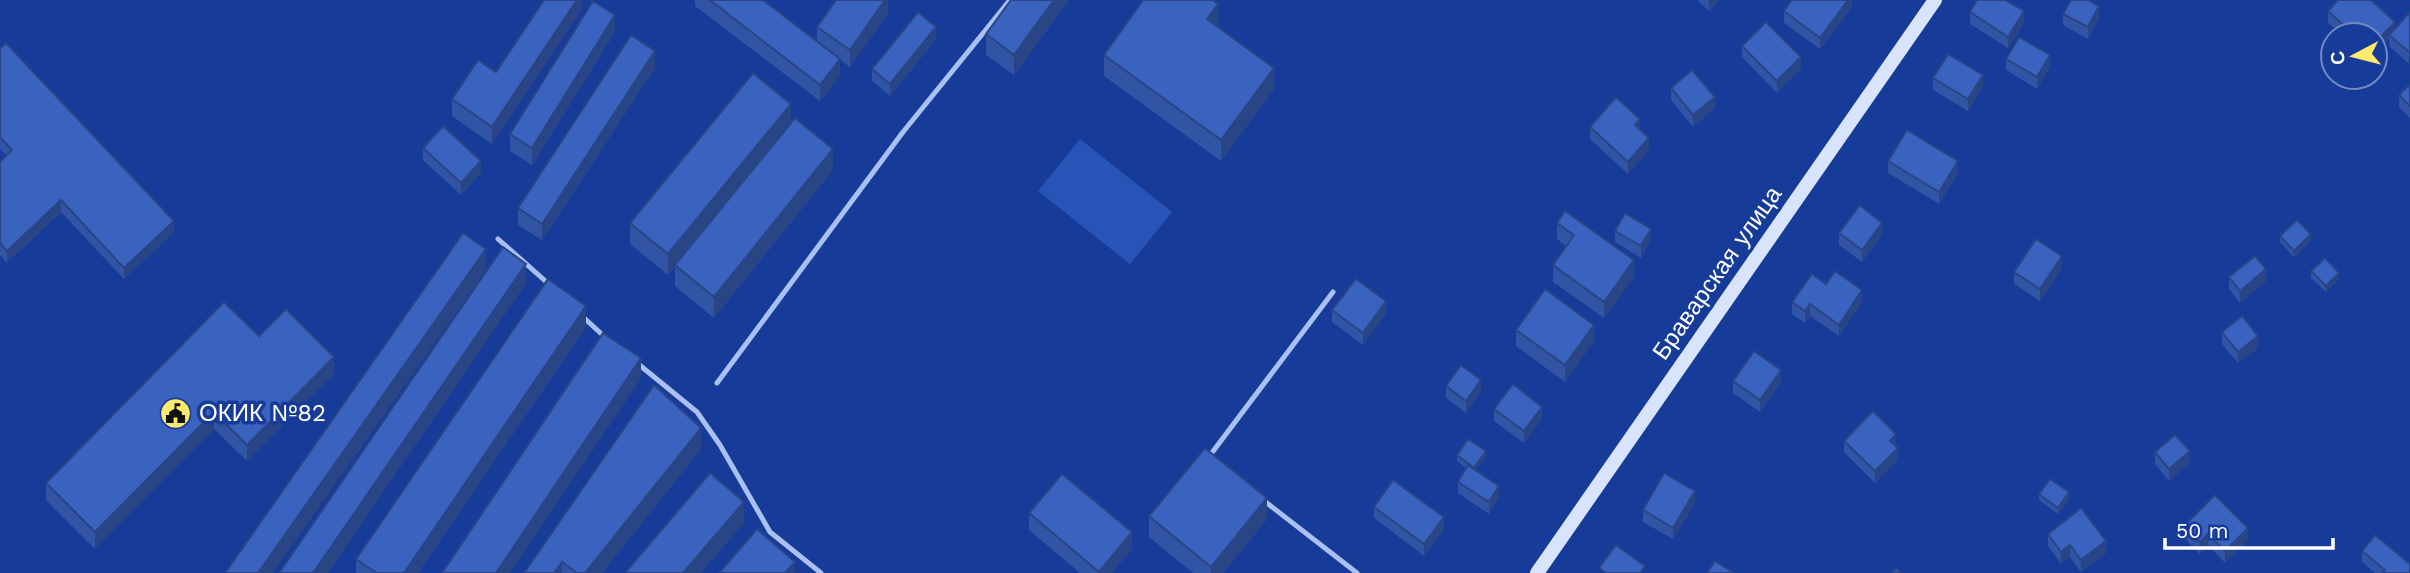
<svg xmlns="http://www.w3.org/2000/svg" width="2410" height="573" font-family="'Work Sans',sans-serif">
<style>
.green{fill:#2954b7}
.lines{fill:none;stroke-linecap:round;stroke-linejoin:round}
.service{stroke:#aabff2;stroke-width:5}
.secondary{stroke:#d8e3fc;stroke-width:14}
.wall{fill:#3254a4}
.shaded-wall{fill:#294586}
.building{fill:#3a62bf;stroke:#294586;stroke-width:2}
.labels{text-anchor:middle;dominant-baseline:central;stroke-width:7;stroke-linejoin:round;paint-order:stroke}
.street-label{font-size:24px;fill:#fff;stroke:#163b99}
.poi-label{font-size:24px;fill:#fff;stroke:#163b99;text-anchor:start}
</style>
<rect width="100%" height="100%" fill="#163b99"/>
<path class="green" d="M1080,139L1172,212L1130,264L1038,191Z"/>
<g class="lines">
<g class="service">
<path d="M498,239L551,286"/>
<path d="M583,317L607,339"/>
<path d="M637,363L697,412L720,445L770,532L821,573"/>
<path d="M717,383L903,132L1010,0"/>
<path d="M1208,458L1333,292"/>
<path d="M1263,500L1357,573"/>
</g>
<path class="secondary" d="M1537,573L1935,0"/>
</g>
<g class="wall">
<path d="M582,0V9L492,144L452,116V99L496,72Z"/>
<path d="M695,0H763L817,41V27L888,0V13L850,67L840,60V76L820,101L695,6Z"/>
<path d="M1011,0H1069L1014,75L986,55V34Z"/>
<path d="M1697,0H1720L1709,11Z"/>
<path d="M1852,0V7L1820,49L1784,23V11Z"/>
<path d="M2328,11L2395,29L2410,12L2409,64L2389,46V39L2375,35H2342L2328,23Z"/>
<path d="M1970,12L2024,23L2008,48L1970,24Z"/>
<path d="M2063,14L2099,18L2088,39L2063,25Z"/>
<path d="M1218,24L1216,27L1274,89L1221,161L1104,76V55Z"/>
<path d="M615,32L532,165L510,151V134Z"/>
<path d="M936,39L890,96L872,81V69Z"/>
<path d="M1742,46L1801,69L1777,93L1742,57Z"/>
<path d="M0,49L174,232L124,279L61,212L7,263L0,255V162L7,156L0,149Z"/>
<path d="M2006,59L2050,67L2037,89L2006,70Z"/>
<path d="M655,68L542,240L518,225V208Z"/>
<path d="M1933,78L1983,87L1968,111L1933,90Z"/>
<path d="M2410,84V118L2399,107V95Z"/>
<path d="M1671,88L1715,108L1693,127L1671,100Z"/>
<path d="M791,123L833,170L714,318L675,286V265L697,239L668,275L630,244V223Z"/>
<path d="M1590,127L1649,150L1628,174L1590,139Z"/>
<path d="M423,148L481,173L461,195L423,160Z"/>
<path d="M1888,161L1958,173L1939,204L1888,173Z"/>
<path d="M1557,223L1634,277L1604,318L1553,282V265L1566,246L1557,239Z"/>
<path d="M1615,231L1651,240L1641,258L1615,242Z"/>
<path d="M1839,233L1882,235L1862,262L1839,245Z"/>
<path d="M2280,236L2311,240L2294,257L2280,242Z"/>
<path d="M2062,268L2040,301L2014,284V272Z"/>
<path d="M2311,271L2339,279L2326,292L2311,278Z"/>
<path d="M2229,277L2266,281L2240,303L2229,289Z"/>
<path d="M1826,284L1862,302L1839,336L1810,316L1805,323L1792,314V302Z"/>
<path d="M1332,310L1386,313L1363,345L1332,322Z"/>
<path d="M586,327L418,573H356V559Z"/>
<path d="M1516,330L1594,341L1565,382L1516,346Z"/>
<path d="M2222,332L2258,348L2238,363L2222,344Z"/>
<path d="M259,336L334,374L247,461L214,429L95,549L46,500V483Z"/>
<path d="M1733,381L1781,382L1760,412L1733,393Z"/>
<path d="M1446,386L1481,391L1466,413L1446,398Z"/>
<path d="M1494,409L1542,419L1524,443L1494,421Z"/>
<path d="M1844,441L1896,446L1898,460L1875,483L1844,452Z"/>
<path d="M701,449L602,573H524Z"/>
<path d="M2155,452L2190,463L2169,481L2155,464Z"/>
<path d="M1457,455L1486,457L1476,470L1499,497L1489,514L1458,493V482L1466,468L1457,461Z"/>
<path d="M2039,494L2069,499L2058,514L2039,500Z"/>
<path d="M1695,503L1673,539L1643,522V510Z"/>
<path d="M1374,507L1444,529L1424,556L1374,518Z"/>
<path d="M1029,513L1132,549L1112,573H1080L1029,530Z"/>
<path d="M1149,516L1267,519L1223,573H1193L1149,537Z"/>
<path d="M2184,526L2248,540L2225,563L2208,545L2200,554L2184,538Z"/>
<path d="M2048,534L2106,553L2081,572L2070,557L2061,564L2048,546Z"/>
<path d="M2362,551L2410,573H2375L2362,562Z"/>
</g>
<g class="shaded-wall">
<path d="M577,0H582V9L492,144V127Z"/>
<path d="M885,0H888V13L850,67V50Z"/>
<path d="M1054,0H1069L1014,75V55Z"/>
<path d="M1709,0H1720L1709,11Z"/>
<path d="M1848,0H1852V7L1820,49V38Z"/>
<path d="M1218,4V24L1207,40V19Z"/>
<path d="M2099,6V18L2088,39V27Z"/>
<path d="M2024,11V23L2008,48V37Z"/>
<path d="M615,15V32L532,165V148Z"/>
<path d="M2395,22V33L2389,35V39L2375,55V43Z"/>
<path d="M936,27V39L890,96V84Z"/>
<path d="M655,51V68L542,240V224Z"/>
<path d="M2050,55V67L2037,89V77Z"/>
<path d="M1801,57V69L1777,93V81Z"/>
<path d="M840,59V76L820,101V85Z"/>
<path d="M1274,68V89L1221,161V140Z"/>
<path d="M1983,75V87L1968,111V99Z"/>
<path d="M1715,97V108L1693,127V115Z"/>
<path d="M791,104V125L668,275V254Z"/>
<path d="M1640,119V131L1635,125Z"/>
<path d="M1649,138V150L1628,174V162Z"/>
<path d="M833,149V170L714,318V297Z"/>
<path d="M481,161V173L461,195V183Z"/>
<path d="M1958,161V173L1939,204V192Z"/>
<path d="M61,200V212L7,263V251Z"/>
<path d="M174,221V232L124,279V268Z"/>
<path d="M1882,223V235L1862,262V250Z"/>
<path d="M1651,229V240L1641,258V246Z"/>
<path d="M2311,234V240L2294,257V251Z"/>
<path d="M486,249V270L273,573H258Z"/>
<path d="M2062,256V268L2040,301V289Z"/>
<path d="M1634,260V277L1604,318V302Z"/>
<path d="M526,264V284L328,573H313Z"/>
<path d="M2266,269V281L2240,303V291Z"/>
<path d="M2339,273V279L2326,292V286Z"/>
<path d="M1862,290V302L1839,336V325Z"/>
<path d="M1386,301V313L1363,345V333Z"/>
<path d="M1810,304V316L1805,323V311Z"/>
<path d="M586,306V327L418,573H404Z"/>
<path d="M1594,325V341L1565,382V365Z"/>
<path d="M2258,336V348L2238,363V352Z"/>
<path d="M334,357V374L247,461V445Z"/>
<path d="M641,358V379L510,573H496Z"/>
<path d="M1781,370V382L1760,412V400Z"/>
<path d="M1481,380V391L1466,413V401Z"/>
<path d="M1542,407V419L1524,443V431Z"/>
<path d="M214,412V429L95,549V532Z"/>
<path d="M701,428V449L602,573H585Z"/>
<path d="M1896,434V446L1890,441Z"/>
<path d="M1898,448V460L1875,483V471Z"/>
<path d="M1486,451V457L1474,474V468Z"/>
<path d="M2190,451V463L2169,481V469Z"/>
<path d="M1499,486V497L1489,514V502Z"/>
<path d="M1695,491V503L1673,539V528Z"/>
<path d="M2069,492V499L2058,514V508Z"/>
<path d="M1267,498V519L1223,573H1211V567Z"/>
<path d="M744,502V523L701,573H683Z"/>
<path d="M1444,517V529L1424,556V544Z"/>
<path d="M2248,528V540L2225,563V551Z"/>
<path d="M1132,532V549L1112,573H1099Z"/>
<path d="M2208,534V545L2200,554V542Z"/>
<path d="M2106,541V553L2081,572V560Z"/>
<path d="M2070,545V557L2061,564V552Z"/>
<path d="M562,562V573H554Z"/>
<path d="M795,562V573H785Z"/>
</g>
<g class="building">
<path d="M544,0H577L492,127L452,99L478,60L496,72Z"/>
<path d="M710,0H763L840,59L820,85Z"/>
<path d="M836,0H885L850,50L817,27Z"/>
<path d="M1011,0H1054L1014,55L986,34Z"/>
<path d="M1143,0H1213L1218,4L1207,19L1274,68L1221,140L1104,55Z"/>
<path d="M1792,0H1848L1820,38L1784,11Z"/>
<path d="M1977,0H2005L2024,11L2008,37L1970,12Z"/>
<path d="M2071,0H2088L2099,6L2088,27L2063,14Z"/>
<path d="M2338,0H2371L2395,22L2375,43V35H2354L2328,11Z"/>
<path d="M593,1L615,15L532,148L510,134Z"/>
<path d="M918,12L936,27L890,84L872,69Z"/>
<path d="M2410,12V51L2409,52L2389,35Z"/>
<path d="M1766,22L1801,57L1777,81L1742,46Z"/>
<path d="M631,35L655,51L542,224L518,208Z"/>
<path d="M2019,37L2050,55L2037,77L2006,59Z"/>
<path d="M6,43L174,221L124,268L61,200L7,251L0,243V162L12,150L0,137V49Z"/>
<path d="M1948,54L1983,75L1968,99L1933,78Z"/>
<path d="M1692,70L1715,97L1693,115L1671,88Z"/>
<path d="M753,73L791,104L668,254L630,223Z"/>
<path d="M2410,84V106L2399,95Z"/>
<path d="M1616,97L1640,119L1635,125L1649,138L1628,162L1590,127Z"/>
<path d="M795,118L833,149L714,297L675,265Z"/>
<path d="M443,126L481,161L461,183L423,148Z"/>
<path d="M1907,130L1958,161L1939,192L1888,161Z"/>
<path d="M1860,205L1882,223L1862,250L1839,233Z"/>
<path d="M1565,211L1634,260L1604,302L1553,265L1574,235L1557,223Z"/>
<path d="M1625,213L1651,229L1641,246L1615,231Z"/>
<path d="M2297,220L2311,234L2294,251L2280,236Z"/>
<path d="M463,233L486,249L258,573H225Z"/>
<path d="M2036,239L2062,256L2040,289L2014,272Z"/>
<path d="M503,247L526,264L313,573H279Z"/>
<path d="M2255,256L2266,269L2240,291L2229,277Z"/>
<path d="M2325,258L2339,273L2326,286L2311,271Z"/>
<path d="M1835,271L1862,290L1839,325L1810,304L1805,311L1792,302L1812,274L1826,284Z"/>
<path d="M548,279L586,306L404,573H377L356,559Z"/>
<path d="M1356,279L1386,301L1363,333L1332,310Z"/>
<path d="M1545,289L1594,325L1565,365L1516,330Z"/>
<path d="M224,302L259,336L286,309L334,357L247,445L214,412L95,532L46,483Z"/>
<path d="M2242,316L2258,336L2238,352L2222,332Z"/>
<path d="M603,333L641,358L496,573H442Z"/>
<path d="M1754,351L1781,370L1760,400L1733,381Z"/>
<path d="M1461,365L1481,380L1466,401L1446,386Z"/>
<path d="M1513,384L1542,407L1524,431L1494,409Z"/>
<path d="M654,385L701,428L585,573H577L562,562L554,573H524Z"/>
<path d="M1873,411L1896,434L1890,441L1898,448L1875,471L1844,441Z"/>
<path d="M2175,435L2190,451L2169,469L2155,452Z"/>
<path d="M1468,439L1486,451L1474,468L1457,455Z"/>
<path d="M1205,448L1267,498L1211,567L1149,516Z"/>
<path d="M1468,465L1499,486L1489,502L1458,482Z"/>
<path d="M710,473L744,502L683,573H625Z"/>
<path d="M1664,473L1695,491L1673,528L1643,510Z"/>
<path d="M1062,474L1132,532L1099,572L1029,513Z"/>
<path d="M2050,479L2069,492L2058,508L2039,494Z"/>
<path d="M1393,480L1444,517L1424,544L1374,507Z"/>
<path d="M2215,495L2248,528L2225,551L2208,534L2200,542L2184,526Z"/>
<path d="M2081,508L2106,541L2081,560L2070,545L2061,552L2048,534Z"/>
<path d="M757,529L795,562L785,573H719Z"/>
<path d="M2375,535L2410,564V573H2382L2385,570L2362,551Z"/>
<path d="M1616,545L1645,566L1640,573H1606L1599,568Z"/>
<path d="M1715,561L1734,573H1707Z"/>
<path d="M1896,568L1902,573H1893Z"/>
</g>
<defs>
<symbol id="civic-disc" viewBox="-11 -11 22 22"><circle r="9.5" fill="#ffea6b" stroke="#163b99"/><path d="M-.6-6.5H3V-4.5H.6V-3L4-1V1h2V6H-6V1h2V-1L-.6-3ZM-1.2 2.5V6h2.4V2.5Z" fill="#111"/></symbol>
</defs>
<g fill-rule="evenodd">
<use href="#civic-disc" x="158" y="396" width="35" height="35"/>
</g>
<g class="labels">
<g class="street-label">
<text transform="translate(1717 273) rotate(-55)">Браварская улица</text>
</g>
<g class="poi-label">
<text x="199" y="413">ОКИК №82</text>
</g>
</g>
<g transform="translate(2354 56) rotate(263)"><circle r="33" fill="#163b99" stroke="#7389c2" stroke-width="2"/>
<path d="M0-5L12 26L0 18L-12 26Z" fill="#ffea6b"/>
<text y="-10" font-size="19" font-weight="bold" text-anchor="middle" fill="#ffffff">С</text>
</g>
<path d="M2165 538v10h168v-10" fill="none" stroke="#ffffff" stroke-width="3.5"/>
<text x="2176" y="538" font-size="21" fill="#ffffff" stroke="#163b99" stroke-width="5" paint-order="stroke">50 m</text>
</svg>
